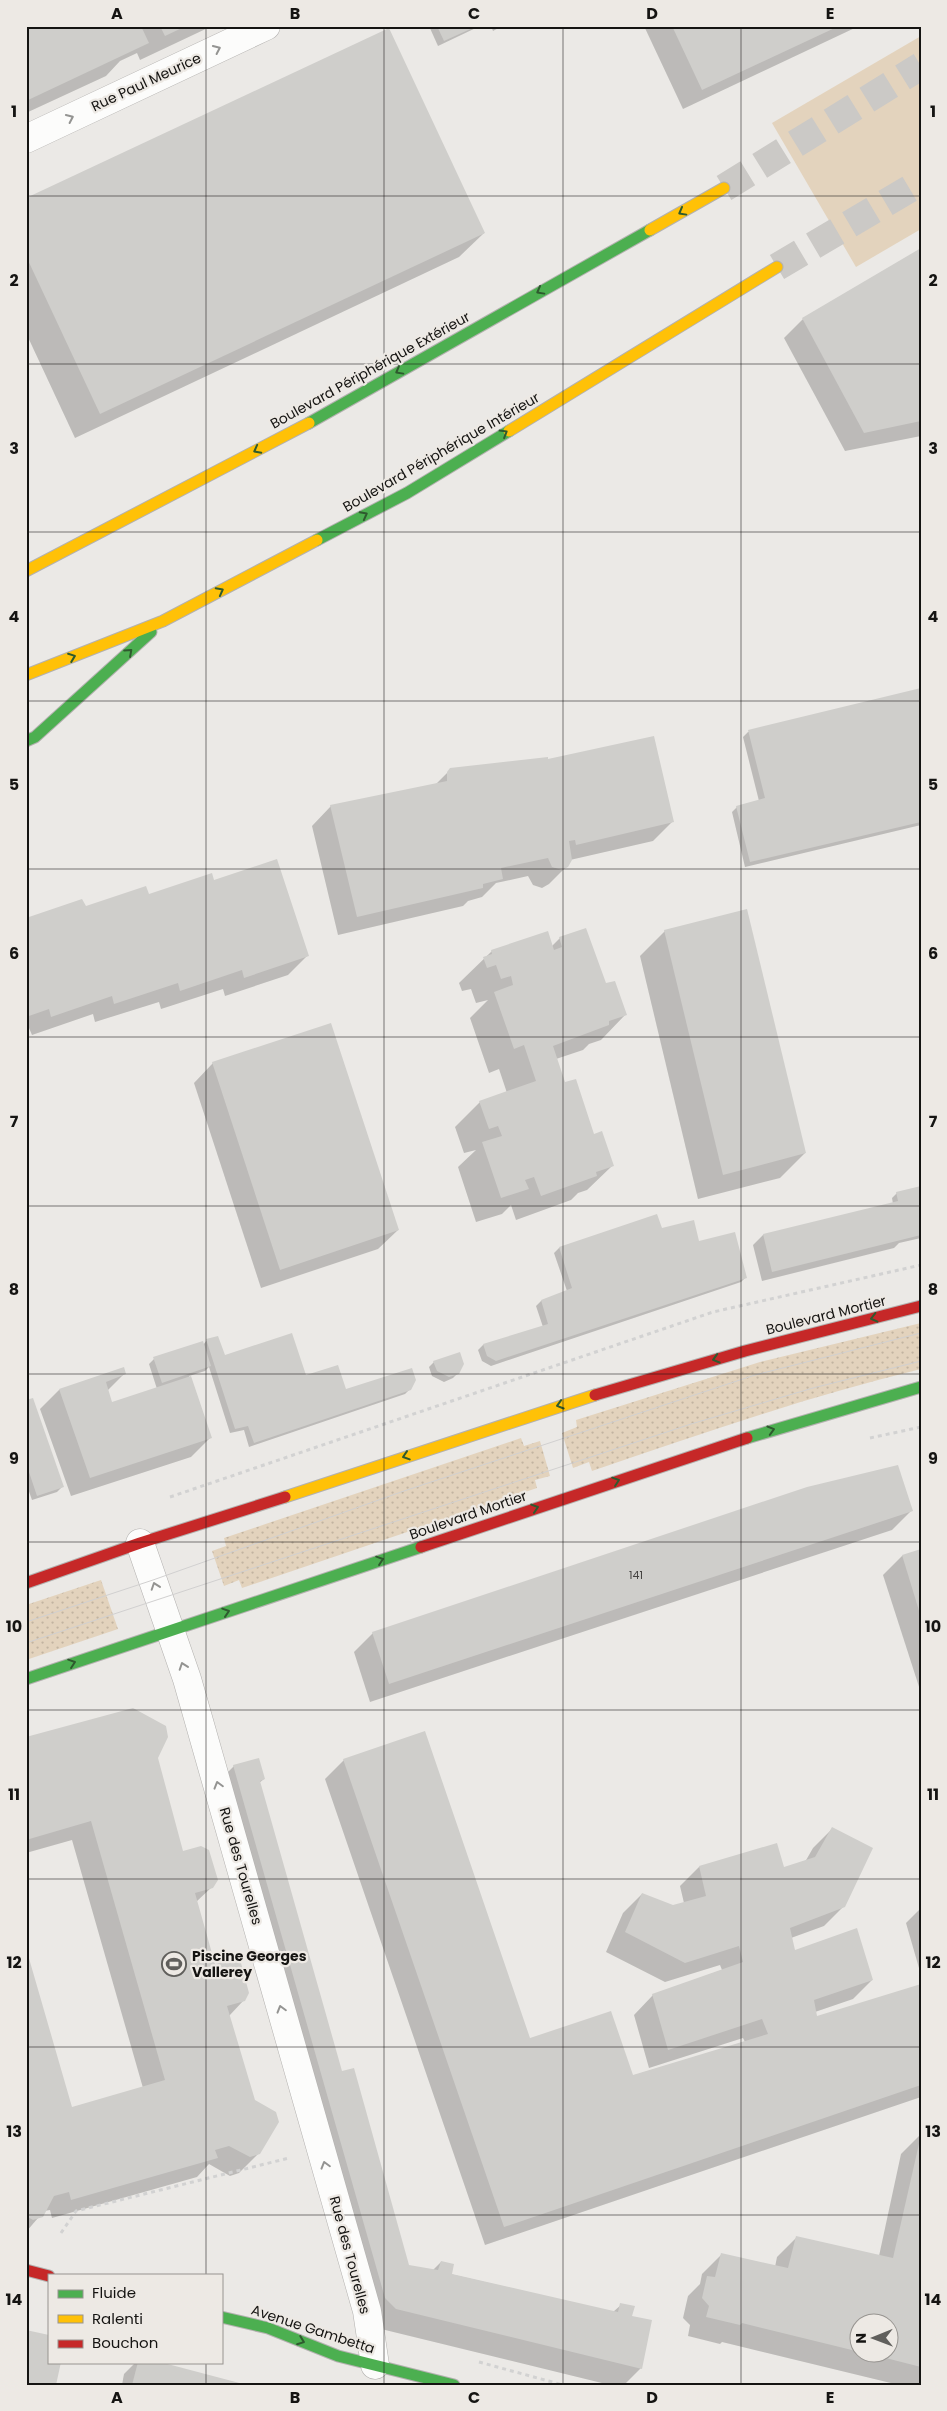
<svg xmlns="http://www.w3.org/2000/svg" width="947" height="2411" font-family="Poppins,sans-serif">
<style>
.grass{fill:url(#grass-dots)}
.green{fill:#e3d3bd}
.shadow{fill:#0003;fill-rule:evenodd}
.building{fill:#cfcecb}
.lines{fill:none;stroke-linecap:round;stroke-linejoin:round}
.highway-tunnel{stroke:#cbc9c6;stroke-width:28;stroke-dasharray:28 14;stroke-linecap:butt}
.street-casing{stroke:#b3b1af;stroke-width:29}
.fast-casing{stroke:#b3b1af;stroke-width:13}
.slow-casing{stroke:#b3b1af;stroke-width:13}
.jam-casing{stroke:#b3b1af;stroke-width:13}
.path{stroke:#d2d2d2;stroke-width:3;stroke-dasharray:4 4;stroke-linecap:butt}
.street{stroke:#fcfcfb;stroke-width:28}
.fast{stroke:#4caf50;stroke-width:11}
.slow{stroke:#ffc107;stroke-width:11}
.jam{stroke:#c62828;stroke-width:11}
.tram{stroke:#d1d0d0;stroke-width:1}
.oneway{stroke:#949492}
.oneway2{stroke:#2e5a2e}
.grid{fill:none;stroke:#151412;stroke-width:1;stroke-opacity:0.55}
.labels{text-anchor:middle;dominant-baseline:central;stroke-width:4.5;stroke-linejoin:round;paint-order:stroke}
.number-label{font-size:11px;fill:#444240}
.street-label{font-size:14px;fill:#151412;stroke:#ede9e4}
.poi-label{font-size:14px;font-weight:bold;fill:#151412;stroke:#ede9e4;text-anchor:start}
.neatline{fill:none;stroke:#151412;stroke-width:2}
.grid-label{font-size:16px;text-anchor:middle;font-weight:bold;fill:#151412}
</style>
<defs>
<pattern id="grass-dots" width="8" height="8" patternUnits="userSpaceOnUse" patternTransform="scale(1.25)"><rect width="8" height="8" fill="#e3d3bd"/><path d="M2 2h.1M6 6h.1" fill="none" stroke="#c2b4a1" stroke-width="1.8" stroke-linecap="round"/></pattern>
</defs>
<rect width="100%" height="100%" fill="#ebe9e6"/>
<g class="grass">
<path d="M921,1323V1369C809,1396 701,1434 592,1471L589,1462L573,1468L562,1433L577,1427L576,1420L760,1362Z"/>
<path d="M521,1438L524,1446L540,1441L550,1476L535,1480L537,1488L242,1588L239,1580L224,1586L212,1551L226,1546L224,1538Z"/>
<path d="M101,1580L118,1629L26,1660V1605Z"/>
</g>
<path class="green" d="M921,36V229L856,267L772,123Z"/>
<g class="shadow">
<path d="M26,26H212L140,60L137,53L120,61L106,76L26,113Z"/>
<path d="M429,26H480L438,46Z"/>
<path d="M491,26H502L493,31Z"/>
<path d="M644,26H859L683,109Z"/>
<path d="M26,200L484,233L459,257L75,438L26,333Z"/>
<path d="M921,250V436L845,451L784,338L803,319Z"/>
<path d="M921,689V825L745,867L732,812L737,807L759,801L743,737L748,732Z"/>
<path d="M546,760L672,822L653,841L570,860L569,864L549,884L542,888L533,885L528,876L496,883L482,897L468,901L463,906L338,935L312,826L331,806L435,785L450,770Z"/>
<path d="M213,882L307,956L288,975L225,996L223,989L161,1009L159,1002L95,1022L93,1014L32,1035L29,1028L26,1029V919Z"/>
<path d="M665,931L805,1153L780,1178L698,1199L640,956Z"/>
<path d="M560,938L605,985L625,1015L601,1040L589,1044L583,1050L556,1059L564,1084L612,1166L587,1190L578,1193L571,1200L516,1220L511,1205L502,1214L476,1222L458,1167L476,1150L464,1153L455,1127L480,1102L507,1093L499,1069L489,1073L470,1018L488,1000L476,1003L471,989L462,991L459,983L492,951L552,946Z"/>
<path d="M213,1063L398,1230L378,1249L261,1288L194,1083Z"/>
<path d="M921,1188V1238L899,1243L894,1248L762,1281L753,1245L763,1235L893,1204L892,1198L897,1193Z"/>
<path d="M657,1216L661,1229L698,1242L746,1277L741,1282L491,1366L482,1361L478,1350L483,1345L543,1327L536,1306L541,1301L567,1291L554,1253L559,1248Z"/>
<path d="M207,1340L225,1357L305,1377L345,1391L410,1389L405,1394L249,1447L244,1430L230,1433L209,1367L205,1371L189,1376L210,1438L191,1457L71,1496L40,1409L59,1390L124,1374L107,1391L112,1404L157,1389L149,1364L154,1359L203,1345Z"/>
<path d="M434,1362L458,1373L453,1378L444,1382L432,1376L429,1367Z"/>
<path d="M26,1401L62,1487L57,1492L32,1500L26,1483Z"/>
<path d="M911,1511L892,1530L370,1702L354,1652L373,1633Z"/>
<path d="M921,1550V1693L883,1575L902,1556Z"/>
<path d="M26,1739L157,1758L182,1853L212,1887L196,1902L215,1966L244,2000L229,2016L259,2153L239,2173L230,2176L209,2164L197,2177L52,2218L50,2210L44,2211L26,2232V1951L71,2108L143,2088L72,1840L26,1853Z"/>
<path d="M344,1760L529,2040L632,2076L745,2042L743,2038L649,2068L634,2015L653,1995L722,1970L720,1965L665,1982L606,1952L623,1913L642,1894L672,1906L684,1903L680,1886L699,1867L776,1845L783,1869L805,1862L813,1848L833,1828L844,1906L824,1926L791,1938L794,1951L872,1980L853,1999L815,2012L817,2018L921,1985V2097L485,2245L325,1779Z"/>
<path d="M234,1766L264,1779L259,1783L341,2073L408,2266L433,2270L441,2262L450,2274L613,2312L621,2305L631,2317L641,2368L624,2385H610L377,2328L215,1785Z"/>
<path d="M921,1908V1975L906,1923Z"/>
<path d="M920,2135L921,2385H899L722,2342L720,2344L688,2336L690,2325L683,2318L688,2296L700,2284L702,2274L721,2255L775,2267L777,2257L796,2238L879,2256L901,2154ZM860,2324H890V2354H860Z"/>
<path d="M136,2362H154L245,2385H122L124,2374Z"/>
</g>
<g class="building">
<path d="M26,26H141L149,43L26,101Z"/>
<path d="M160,26H186L165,36Z"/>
<path d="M437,26H477L444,41Z"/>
<path d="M672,26H839L702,90Z"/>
<path d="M389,28L485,233L100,414L26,256V198Z"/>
<path d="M921,248V421L864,433L802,318Z"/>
<path d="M921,688V822L750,862L736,806L765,798L748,730Z"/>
<path d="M654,736L674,822L576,845L575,840L569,841L572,860L568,867L562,870L552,867L548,858L501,868L503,879L483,884V888L357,917L330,805L447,781V772L450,768L548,757V759Z"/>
<path d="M277,859L309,956L244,978L242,970L180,991L178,983L114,1004L112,996L51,1017L49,1009L26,1017V918L82,899L86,906L146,886L149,894L212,873L214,880Z"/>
<path d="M747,909L806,1153L723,1175L664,930Z"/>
<path d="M586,928L606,983L615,981L627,1015L609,1021V1025L553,1046L565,1082L576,1079L594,1134L602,1131L614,1166L596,1172L597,1176L541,1196L534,1177L525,1180L529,1189L501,1198L482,1142L502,1136L498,1126L489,1129L479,1101L536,1081L524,1045L514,1049L494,992L513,985L511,976L501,979L496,965L487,968L483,957L492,954L491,950L548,931L554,950L562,947L559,937Z"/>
<path d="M331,1023L399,1230L280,1270L212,1062Z"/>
<path d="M921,1186V1235L772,1272L763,1234L898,1201L896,1192Z"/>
<path d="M657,1214L662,1228L694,1220L699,1241L735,1232L747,1278L496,1361L487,1356L483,1344L548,1324L541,1300L572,1288L559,1247Z"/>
<path d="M292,1333L306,1375L338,1365L346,1389L412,1368L416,1380L411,1390L254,1443L248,1426L235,1429L206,1339L218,1336L225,1355Z"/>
<path d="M203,1341L211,1366L162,1383L153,1357Z"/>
<path d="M460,1352L464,1364L459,1374L449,1377L437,1371L433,1361Z"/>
<path d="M124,1367L126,1374L106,1382L112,1402L191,1376L212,1438L90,1478L59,1389Z"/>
<path d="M33,1398L64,1487L37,1496L26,1463V1400Z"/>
<path d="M898,1465L913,1511L389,1684L372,1632L807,1487Z"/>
<path d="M921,1549V1614H920L902,1555Z"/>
<path d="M133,1708L166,1726L168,1737L158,1758L183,1851L201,1846L209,1850L218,1880L213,1888L195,1893L215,1964L234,1959L241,1963L249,1993L245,2001L227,2006L255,2100L276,2112L279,2122L260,2154L250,2157L229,2146L215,2150L218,2158L71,2200L69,2192L54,2196L43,2217L33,2220L26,2216V1948L72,2107L165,2080L91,1821L26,1840V1737Z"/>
<path d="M425,1731L530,2038L611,2011L633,2075L768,2034L762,2019L668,2050L652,1994L743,1962L739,1946L685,1963L625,1932L642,1893L673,1905L706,1896L699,1866L777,1843L784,1867L815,1857L832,1827L873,1848L845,1907L790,1928L795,1950L857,1928L873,1980L814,2000L817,2016L921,1984V2085L504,2227L343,1759Z"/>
<path d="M259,1758L265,1779L260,1781L342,2071L354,2068L409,2265L438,2270L441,2261L454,2264L452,2274L618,2312L620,2303L635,2306L632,2316L652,2320L642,2369L396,2309L385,2298L233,1765Z"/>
<path d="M921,2135V2367L870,2354H890V2324H860V2352L742,2323L740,2325L706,2317L709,2306L702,2298L707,2276L715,2277L721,2253L788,2268L796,2236L893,2258Z"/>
<path d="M26,2330L49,2335V2362H61L56,2385H26Z"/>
<path d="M138,2362H160L247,2385H132Z"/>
</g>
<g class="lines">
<g class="highway-tunnel">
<path d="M724,188L921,66"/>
<path d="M777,267L921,182"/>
</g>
<defs>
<g id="street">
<path d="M26,139L266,26"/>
<path d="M140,1543L187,1679L367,2311L375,2365"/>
</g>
<g id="fast">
<path d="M309,423L650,230"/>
<path d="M317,540L407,493L509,431"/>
<path d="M26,741L35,737L151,632"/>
<path d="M747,1438L921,1387"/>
<path d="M26,1679L421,1547"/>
<path d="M221,2317L268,2328L338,2356L454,2385"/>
</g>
<g id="slow">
<path d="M650,230L724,188"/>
<path d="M509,431L777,267"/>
<path d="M26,571L309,423"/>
<path d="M26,675L163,621L317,540"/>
<path d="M285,1497L595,1395"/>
</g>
<g id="jam">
<path d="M595,1395L745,1351L921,1306"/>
<path d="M421,1547L747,1438"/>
<path d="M26,1583L140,1543L285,1497"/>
<path d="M26,2270L49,2276"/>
</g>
</defs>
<use href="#street" class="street-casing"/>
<use href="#fast" class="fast-casing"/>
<use href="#slow" class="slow-casing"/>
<use href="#jam" class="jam-casing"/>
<g class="path">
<path d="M870,1438L921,1427"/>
<path d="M170,1497L713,1312L921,1265"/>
<path d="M61,2233L76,2211L289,2158"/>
<path d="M479,2362L563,2385"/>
</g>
<use href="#street" class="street"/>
<use href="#fast" class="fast"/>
<use href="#slow" class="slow"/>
<use href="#jam" class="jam"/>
<g class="tram">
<path d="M26,1622L153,1580L404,1491L755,1375L921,1333"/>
<path d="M26,1643L691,1424L813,1388L921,1361"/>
</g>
</g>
<defs><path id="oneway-chevron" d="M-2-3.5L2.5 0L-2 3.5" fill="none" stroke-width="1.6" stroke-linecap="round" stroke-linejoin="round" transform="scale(1.25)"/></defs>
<g class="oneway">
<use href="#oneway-chevron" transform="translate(217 49) rotate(-25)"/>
<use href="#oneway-chevron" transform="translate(70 118) rotate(-25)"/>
<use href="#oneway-chevron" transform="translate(155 1586) rotate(-109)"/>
<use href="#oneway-chevron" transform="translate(183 1666) rotate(-109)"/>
<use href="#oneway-chevron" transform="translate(218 1785) rotate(-106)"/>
<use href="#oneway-chevron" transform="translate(281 2009) rotate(-106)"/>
<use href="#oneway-chevron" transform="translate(325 2165) rotate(-106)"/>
</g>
<g class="oneway2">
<use href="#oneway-chevron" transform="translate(682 212) rotate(151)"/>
<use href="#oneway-chevron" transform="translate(540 291) rotate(151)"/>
<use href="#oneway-chevron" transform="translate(399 371) rotate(151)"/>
<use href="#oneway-chevron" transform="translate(504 433) rotate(-31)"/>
<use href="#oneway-chevron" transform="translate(257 450) rotate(152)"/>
<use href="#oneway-chevron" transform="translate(364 515) rotate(-28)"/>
<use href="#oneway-chevron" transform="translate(220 591) rotate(-28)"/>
<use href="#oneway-chevron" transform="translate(129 652) rotate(-42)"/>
<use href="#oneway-chevron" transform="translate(72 657) rotate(-21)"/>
<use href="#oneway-chevron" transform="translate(874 1318) rotate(166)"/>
<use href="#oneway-chevron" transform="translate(716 1359) rotate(164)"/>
<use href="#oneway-chevron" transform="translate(560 1405) rotate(163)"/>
<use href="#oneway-chevron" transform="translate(771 1430) rotate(-16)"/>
<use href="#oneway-chevron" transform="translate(406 1456) rotate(162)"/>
<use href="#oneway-chevron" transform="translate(616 1481) rotate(-19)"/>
<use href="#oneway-chevron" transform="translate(535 1508) rotate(-18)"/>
<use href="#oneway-chevron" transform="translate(380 1560) rotate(-19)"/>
<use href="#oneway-chevron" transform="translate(226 1612) rotate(-18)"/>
<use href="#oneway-chevron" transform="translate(72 1663) rotate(-19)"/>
<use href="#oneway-chevron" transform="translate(301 2341) rotate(21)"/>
</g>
<path class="grid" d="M206,26V2275M384,26V2385M563,26V2385M741,26V2385M26,196H921M26,364H921M26,532H921M26,701H921M26,869H921M26,1037H921M26,1206H921M26,1374H921M26,1542H921M26,1710H921M26,1879H921M26,2047H921M26,2215H921M206,2362V2385"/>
<defs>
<symbol id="stadium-ring" viewBox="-11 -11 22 22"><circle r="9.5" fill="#ede9e4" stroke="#605f5c" stroke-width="1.5"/><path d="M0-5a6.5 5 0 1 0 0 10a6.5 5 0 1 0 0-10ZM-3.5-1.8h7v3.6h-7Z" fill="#605f5c"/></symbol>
</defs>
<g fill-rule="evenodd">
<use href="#stadium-ring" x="160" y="1950" width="28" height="28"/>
</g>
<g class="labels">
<g class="number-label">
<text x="636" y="1575">141</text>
</g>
<g class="street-label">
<text transform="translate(146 82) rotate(-25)">Rue Paul Meurice</text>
<text transform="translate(370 370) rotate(-29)">Boulevard Périphérique Extérieur</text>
<text transform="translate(441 452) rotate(-30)">Boulevard Périphérique Intérieur</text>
<text transform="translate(826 1315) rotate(-14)">Boulevard Mortier</text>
<text transform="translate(468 1515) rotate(-19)">Boulevard Mortier</text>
<text transform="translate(241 1866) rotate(74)">Rue des Tourelles</text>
<text transform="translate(350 2255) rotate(75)">Rue des Tourelles</text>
<text transform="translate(313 2329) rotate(18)">Avenue Gambetta</text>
</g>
<g class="poi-label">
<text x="192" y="1956">Piscine Georges<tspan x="192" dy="16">Vallerey</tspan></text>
</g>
</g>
<rect width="947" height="2411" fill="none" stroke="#ede9e4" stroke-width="55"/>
<rect x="48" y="2274" width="175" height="90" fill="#ede9e4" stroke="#979490"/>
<rect x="58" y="2290" width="25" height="8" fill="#4caf50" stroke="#979490"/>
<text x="92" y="2298" font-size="15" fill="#151412">Fluide</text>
<rect x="58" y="2315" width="25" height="8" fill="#ffc107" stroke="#979490"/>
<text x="92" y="2324" font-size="15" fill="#151412">Ralenti</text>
<rect x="58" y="2340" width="25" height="8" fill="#c62828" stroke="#979490"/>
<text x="92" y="2348" font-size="15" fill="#151412">Bouchon</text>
<g transform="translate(874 2338) rotate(269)"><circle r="24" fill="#ede9e4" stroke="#979490"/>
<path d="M0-4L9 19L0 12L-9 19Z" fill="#605f5c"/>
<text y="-8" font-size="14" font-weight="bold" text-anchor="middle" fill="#151412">N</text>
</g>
<rect x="28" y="28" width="892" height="2356" class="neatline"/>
<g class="grid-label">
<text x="117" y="19">A</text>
<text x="295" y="19">B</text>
<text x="474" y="19">C</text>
<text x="652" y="19">D</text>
<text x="830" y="19">E</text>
<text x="14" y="117">1</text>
<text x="933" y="117">1</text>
<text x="14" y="286">2</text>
<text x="933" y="286">2</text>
<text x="14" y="454">3</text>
<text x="933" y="454">3</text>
<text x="14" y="622">4</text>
<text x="933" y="622">4</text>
<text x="14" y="790">5</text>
<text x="933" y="790">5</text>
<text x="14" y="959">6</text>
<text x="933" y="959">6</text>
<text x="14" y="1127">7</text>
<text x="933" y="1127">7</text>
<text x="14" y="1295">8</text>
<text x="933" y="1295">8</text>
<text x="14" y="1464">9</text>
<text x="933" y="1464">9</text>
<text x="14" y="1632">10</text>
<text x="933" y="1632">10</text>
<text x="14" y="1800">11</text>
<text x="933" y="1800">11</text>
<text x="14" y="1968">12</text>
<text x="933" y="1968">12</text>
<text x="14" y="2137">13</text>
<text x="933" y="2137">13</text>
<text x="14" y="2305">14</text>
<text x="933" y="2305">14</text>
<text x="117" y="2403">A</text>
<text x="295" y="2403">B</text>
<text x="474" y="2403">C</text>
<text x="652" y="2403">D</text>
<text x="830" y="2403">E</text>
</g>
</svg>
